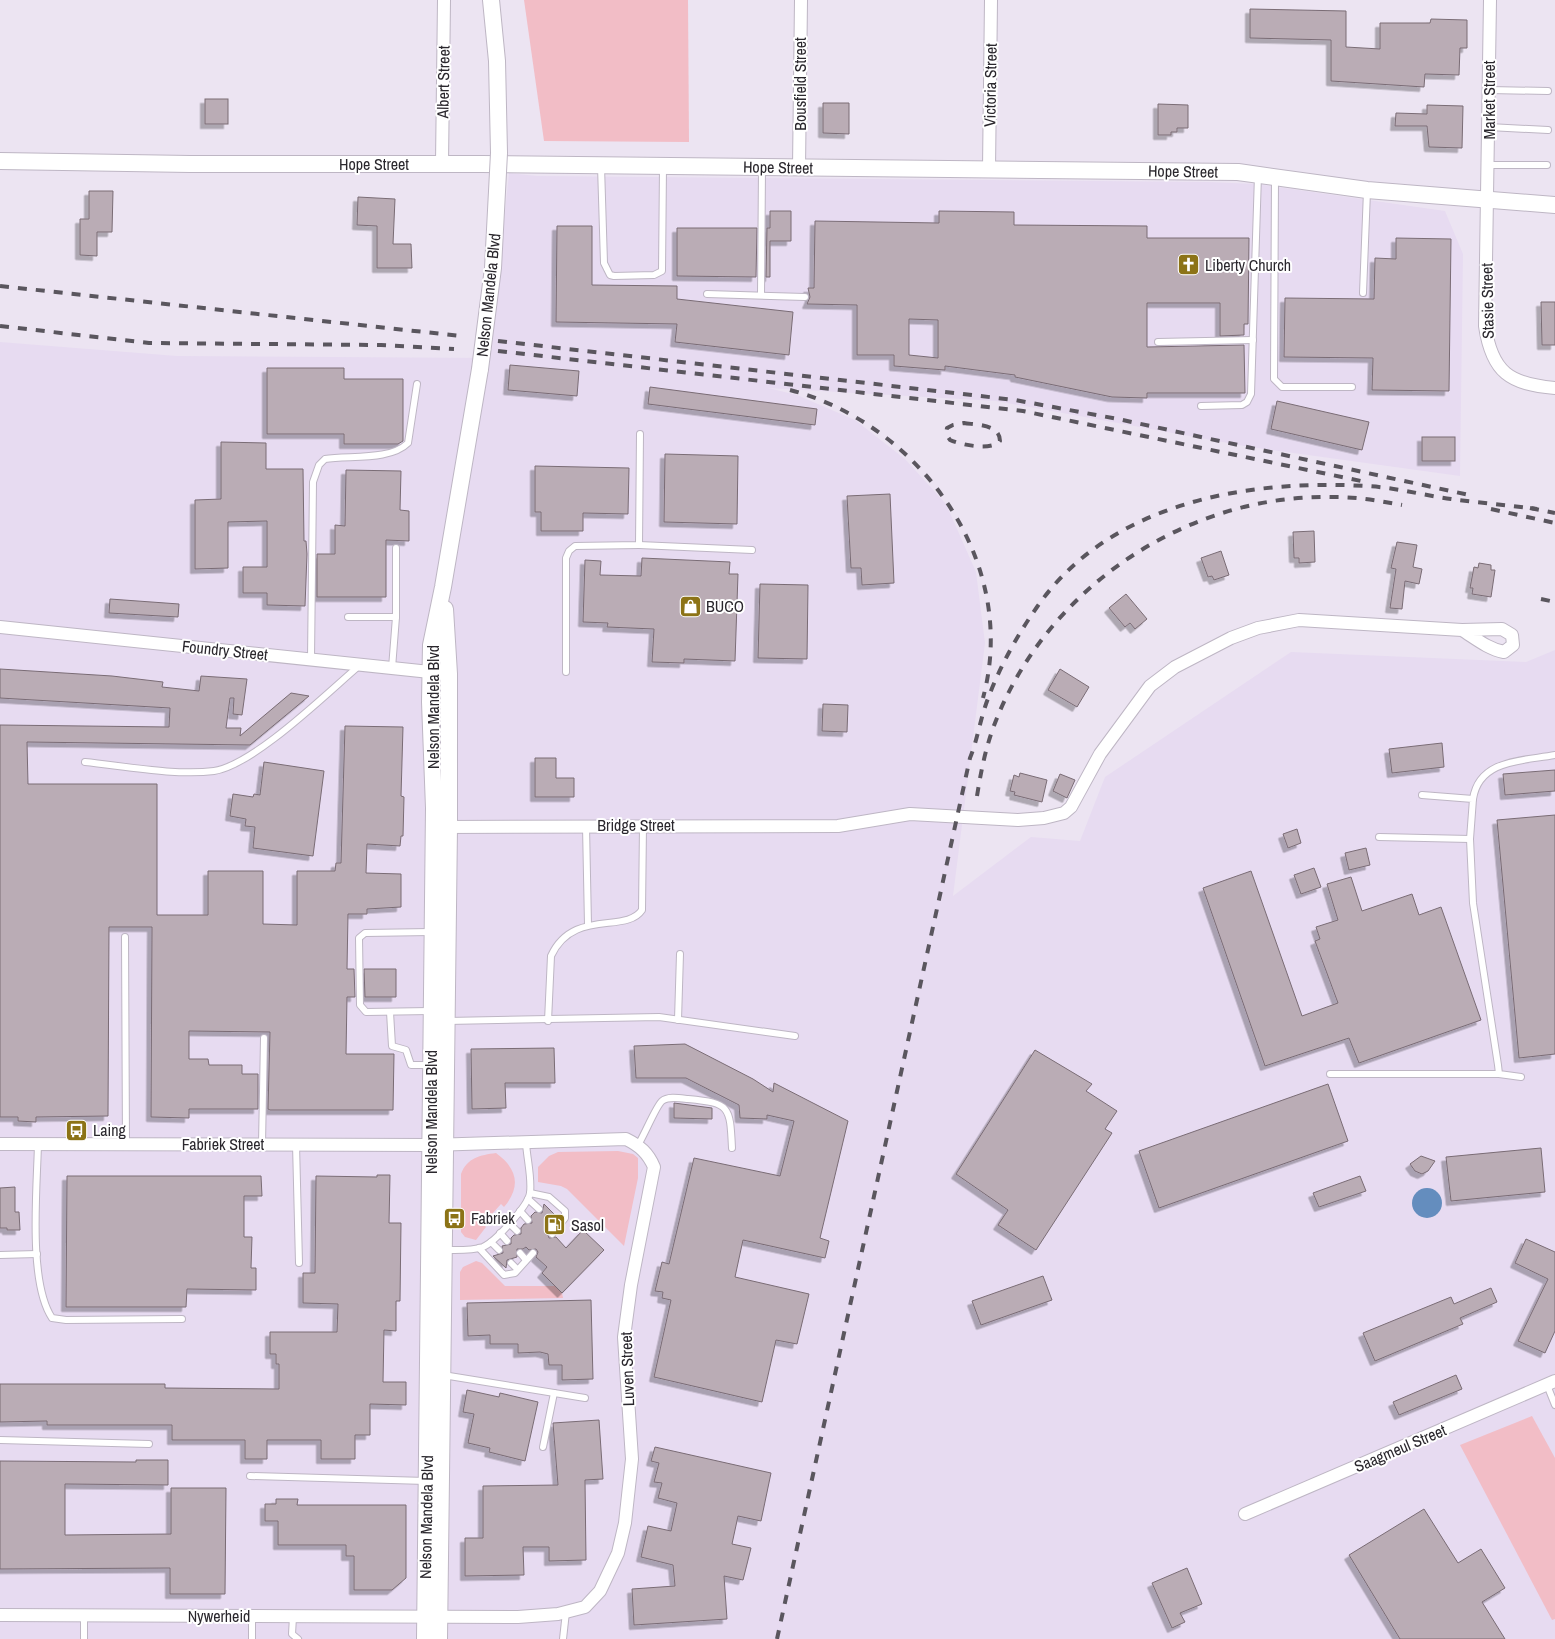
<svg xmlns="http://www.w3.org/2000/svg" width="1555" height="1639" font-family="'Archivo Narrow',sans-serif">
<style>
.built{fill:#e7dbf1}
.green{fill:#f2bdc6}
.water{fill:#648dbe}
.building{fill:#baacb5;stroke:#7a6c75;fill-rule:evenodd;filter:url(#shadow)}
.lines{fill:none;stroke-linecap:round;stroke-linejoin:round}
.service-casing{stroke:#beb6c4;stroke-width:8}
.minor-casing{stroke:#beb6c4;stroke-width:14}
.tertiary-casing{stroke:#beb6c4;stroke-width:18}
.service{stroke:#fff;stroke-width:6}
.minor{stroke:#fff;stroke-width:12}
.tertiary{stroke:#fff;stroke-width:16}
.rail{stroke:#5a565e;stroke-width:4;stroke-dasharray:9 9;stroke-linecap:butt}
.tertiary-bridge-casing{stroke:#beb6c4;stroke-width:18;stroke-linecap:butt}
.tertiary-bridge{stroke:#fff;stroke-width:16}
.labels{text-anchor:middle;dominant-baseline:central;stroke-width:4;stroke-linejoin:round;paint-order:stroke}
.street-label{font-size:16px;fill:#2a272d;stroke:#fff}
.poi-label{font-size:16px;fill:#2a272d;stroke:#fff;text-anchor:start}
</style>
<defs>
<filter id="shadow"><feDropShadow dx="-4.5" dy="4.5" stdDeviation="0" flood-color="#0004"/></filter>
</defs>
<rect width="100%" height="100%" fill="#ece4f2"/>
<path class="built" d="M509,173L537,176L1208,182L1256,184L1445,211L1463,254L1460,476L1250,447L996,401L768,388L797,395L855,420L905,459L946,504L976,572L985,643L953,896L1031,837L1080,841L1105,777L1291,652L1526,662L1555,650V1639H0V342L177,356L490,358Z"/>
<g class="green">
<path d="M524,0H688L689,142L544,141Z"/>
<path d="M618,1151L633,1154L638,1158V1178L624,1246L567,1189L561,1186L538,1182V1167L549,1156L558,1152Z"/>
<path d="M496,1153C518,1169 521,1187 504,1207L501,1204L483,1224L486,1227L476,1240L465,1237L461,1232V1174C467,1158 480,1155 496,1153Z"/>
<path d="M476,1261L482,1263L505,1286H555L562,1293L563,1298L460,1300V1272L463,1267Z"/>
<path d="M1532,1416L1555,1458V1619L1552,1620L1460,1445Z"/>
</g>
<circle class="water" cx="1427" cy="1203" r="15"/>
<g class="building">
<path d="M1250,9L1346,11V47L1380,49V23H1430L1431,19L1467,20V48H1460L1459,75L1425,74L1424,87L1331,81V40L1250,38Z"/>
<rect x="205" y="99" width="23" height="25"/>
<path d="M823,103H849V134L823,133Z"/>
<path d="M1158,104L1188,105V128H1177V132H1171V135H1158Z"/>
<path d="M1427,105L1463,106L1462,148L1429,147L1427,126H1395L1396,113L1427,114Z"/>
<path d="M89,191H113L112,232H97V256L80,255V219H89Z"/>
<path d="M358,197L395,199L393,244H411L412,268H377V226L357,225Z"/>
<path d="M770,211H791V241H770V277H766L767,228H770Z"/>
<path d="M939,211L1014,212V225L1147,226V238H1249L1248,324H1244V335L1220,336V303H1147V347L1244,345L1245,393H1147V398L1112,397L1015,377V375L945,366V370L894,366V355H857V305L807,304L810,297L808,288H814L815,221L939,223ZM909,319L938,320V358L909,355Z"/>
<path d="M557,226H592V285L677,286V299L793,312L789,355L675,342L677,324L556,322Z"/>
<path d="M677,228H757L756,277L677,276Z"/>
<path d="M1396,238L1451,239L1449,391L1372,390L1373,358L1284,357L1285,298L1374,299L1375,258L1396,259Z"/>
<path d="M1541,302H1555V345H1542Z"/>
<path d="M510,365L579,371L577,396L508,390Z"/>
<path d="M267,368H344V379H403V441L398,444H344V434H267Z"/>
<path d="M650,387L817,409L815,425L648,404Z"/>
<path d="M1277,401L1369,422L1362,450L1271,429Z"/>
<rect x="1422" y="437" width="33" height="24"/>
<path d="M221,442L266,443V469H303L304,541H306L307,554L305,606L267,605V593H243V567H267V521L228,522V568L195,569V500L221,499Z"/>
<path d="M665,454L738,456L737,524L664,522Z"/>
<path d="M535,466L629,468L628,514L583,513V531H541V512H535Z"/>
<path d="M346,470L401,471L400,510L409,511V541L386,540V597H317V554H335V525L345,526Z"/>
<path d="M890,494L894,583L862,585L861,568H851L847,496Z"/>
<path d="M1314,531L1315,562L1299,563V558H1294L1293,532Z"/>
<path d="M1397,542L1417,545L1413,567L1422,569L1419,584L1405,581L1402,609L1390,608L1396,569L1391,568Z"/>
<path d="M1221,551L1229,575L1214,580L1212,576L1208,577L1201,558Z"/>
<path d="M642,558L730,562L729,574H738L735,661L684,659V663L652,662L654,629L607,627L608,623L583,622L585,560L601,561L600,575L641,576Z"/>
<path d="M1479,563L1491,565V570H1495L1491,597L1472,594L1473,588H1470L1474,567L1478,568Z"/>
<path d="M760,584L808,585L807,659L758,658Z"/>
<path d="M1126,594L1147,619L1135,629L1130,623L1125,627L1109,608Z"/>
<path d="M110,599L179,604L178,617L109,613Z"/>
<path d="M0,669L112,676L163,682L162,687L199,691L201,676L247,679L242,715L233,714L234,698H230L226,728H241L240,736L291,693L309,696L250,745L27,742L28,784H157V915H208V871H263V924L297,925V871H335L336,863H341L345,726L403,727L401,796L404,797L403,836H401L400,846L367,844L366,873L401,874V907L367,909V914H348L347,969H354L355,997H347L346,1054H394L393,1110H270L268,1109L270,1032L189,1031V1059H208L209,1065H242V1074H258V1109H189V1118L151,1117L152,927H109L108,1116L36,1117V1122L18,1121V1117H0V725L169,727L170,708L0,698Z"/>
<path d="M1060,669L1089,687L1077,707L1048,690Z"/>
<path d="M823,704L848,705L847,732L822,731Z"/>
<path d="M1442,743L1444,767L1392,773L1389,749Z"/>
<path d="M535,758H556V778H574V797H535Z"/>
<path d="M264,762L324,771L313,856L253,848L255,827L245,826L246,819L230,816L233,794L253,797L254,794L260,795Z"/>
<path d="M1555,770V791L1505,795L1503,774Z"/>
<path d="M1020,773L1047,780L1042,802L1014,795L1015,792L1010,791L1014,775L1019,777Z"/>
<path d="M1060,774L1075,780L1067,798L1053,791Z"/>
<path d="M1555,815V1054L1519,1058L1497,820Z"/>
<path d="M1297,829L1301,843L1288,848L1283,834Z"/>
<path d="M1366,848L1370,865L1349,870L1345,853Z"/>
<path d="M1314,868L1321,887L1301,894L1294,875Z"/>
<path d="M1251,871L1302,1016L1338,1003L1315,941L1320,939L1316,927L1338,920L1327,884L1351,877L1362,911L1412,894L1419,915L1441,907L1481,1020L1359,1063L1349,1038L1265,1066L1203,888Z"/>
<path d="M364,969H396V997H365Z"/>
<path d="M685,1044L753,1079L773,1092L774,1083L848,1121L820,1238L829,1241L825,1258L743,1240L735,1277L809,1294L797,1344L776,1340L762,1402L654,1377L671,1300L662,1298L663,1292L655,1291L662,1262L669,1264L694,1158L780,1176L794,1121L767,1115V1119L740,1118L739,1105L686,1078H636L634,1046Z"/>
<path d="M554,1048L555,1083H505L506,1108L472,1109L471,1049Z"/>
<path d="M1035,1050L1092,1084L1086,1091L1117,1111L1105,1129L1112,1133L1036,1250L998,1225L1008,1210L956,1174Z"/>
<path d="M1328,1084L1348,1141L1159,1208L1139,1151Z"/>
<path d="M674,1103L712,1108V1119L674,1118Z"/>
<path d="M1541,1148L1545,1192L1451,1201L1446,1157Z"/>
<path d="M1421,1156L1435,1161L1428,1171L1422,1174L1415,1171L1410,1164Z"/>
<path d="M377,1175H390L389,1223H401L400,1301H396V1331L384,1330L383,1382H406V1405L370,1404V1435H355V1459H321V1440H267V1459H245V1440H172V1425H47V1421L0,1422V1384H165V1388L279,1389V1364H276V1354H270V1332H337L338,1304L303,1303V1273H315L316,1176L377,1177Z"/>
<path d="M67,1176H261L262,1196H244V1237H252L251,1268H256V1290L187,1289L186,1307H66Z"/>
<path d="M1360,1176L1366,1191L1319,1207L1313,1193Z"/>
<path d="M15,1187V1212H19L20,1230H7V1228H0V1188Z"/>
<path d="M544,1204L557,1217L546,1228L549,1238L556,1237L566,1248L583,1230L604,1250L562,1293L542,1273L547,1267L536,1257L538,1252L536,1249L529,1250L526,1247L523,1249H517V1257L507,1260L506,1268L493,1256L503,1253L502,1246L511,1244V1238L514,1235L521,1234V1228L524,1224L532,1223L531,1216L535,1212L542,1213Z"/>
<path d="M1526,1239L1555,1252V1331L1545,1353L1518,1341L1548,1279L1515,1263Z"/>
<path d="M1043,1276L1052,1300L981,1325L972,1301Z"/>
<path d="M1491,1288L1497,1302L1460,1318L1463,1324L1375,1361L1363,1333L1451,1297L1454,1304Z"/>
<path d="M591,1300L593,1379L562,1380V1365H549L548,1354L540,1352L518,1353V1344H490V1335L468,1336L467,1303Z"/>
<path d="M1456,1375L1462,1389L1399,1415L1393,1402Z"/>
<path d="M467,1390L499,1397L500,1393L538,1402L525,1461L489,1452L490,1448L468,1443L474,1414L463,1412Z"/>
<path d="M599,1420L603,1479L585,1480L586,1560L549,1561V1547H523L524,1575L465,1576V1538H483V1486L558,1485L553,1423Z"/>
<path d="M655,1447L771,1473L761,1521L738,1516L732,1544L751,1548L743,1580L724,1576L727,1619L634,1625L632,1589L675,1586L673,1565L641,1557L648,1526L671,1531L677,1503L658,1498L662,1483L654,1482L659,1463L651,1461Z"/>
<path d="M136,1460H168V1485L65,1484V1535L171,1534V1488H226L225,1594H170V1568L0,1569V1461L136,1462Z"/>
<path d="M276,1499H298L297,1505H406V1578L392,1590H354V1556H346V1545H278V1521H265V1504H276Z"/>
<path d="M1424,1509L1458,1563L1481,1549L1505,1588L1482,1602L1505,1639H1400L1349,1555Z"/>
<path d="M1187,1568L1202,1604L1180,1613L1185,1622L1172,1628L1152,1583Z"/>
</g>
<g class="lines">
<defs>
<g id="service">
<path d="M1489,90L1548,91"/>
<path d="M1489,127L1548,130"/>
<path d="M1489,165H1547"/>
<path d="M601,166L604,263L610,275L614,276L654,275L662,271L663,167"/>
<path d="M1275,177L1274,379L1282,387H1352"/>
<path d="M1363,293L1367,191"/>
<path d="M707,294L805,297"/>
<path d="M761,295L762,168"/>
<path d="M1158,342L1253,340"/>
<path d="M1201,406L1242,405L1247,402L1251,394L1258,175"/>
<path d="M639,545L752,550"/>
<path d="M348,617H396"/>
<path d="M311,659L313,482L319,465L325,459C349,455 390,461 408,443L417,384"/>
<path d="M392,668L396,617V548"/>
<path d="M566,672V558L569,551L575,546L639,545L640,434"/>
<path d="M85,762C124,766 176,776 214,771C254,765 327,693 360,665"/>
<path d="M1422,795L1473,799L1470,839L1473,903L1498,1065L1499,1074L1521,1077"/>
<path d="M1473,799C1479,759 1523,761 1555,755"/>
<path d="M586,826L588,925"/>
<path d="M1379,837L1470,839"/>
<path d="M125,937L126,1144"/>
<path d="M430,1011L366,1012L360,1005L359,938L365,933L431,932"/>
<path d="M390,1012L392,1046L406,1050L411,1065H431"/>
<path d="M678,1020L680,954"/>
<path d="M447,1021L659,1017L795,1036"/>
<path d="M548,1021L551,956C573,908 626,934 642,910L643,826"/>
<path d="M1330,1074H1499"/>
<path d="M38,1144C37,1188 28,1282 52,1318L66,1320L182,1319"/>
<path d="M262,1144L264,1038"/>
<path d="M296,1144L299,1263"/>
<path d="M638,1145C644,1136 656,1106 662,1101C668,1096 679,1098 688,1099C730,1103 730,1106 732,1148"/>
<path d="M530,1193L549,1197L565,1211V1218L552,1234"/>
<path d="M528,1199L539,1209"/>
<path d="M520,1211L528,1220"/>
<path d="M509,1223L517,1231"/>
<path d="M500,1233L507,1241"/>
<path d="M491,1242L499,1250"/>
<path d="M479,1248L504,1275L515,1273L533,1253"/>
<path d="M445,1250C457,1250 471,1251 483,1247C495,1242 528,1206 530,1193C532,1178 527,1159 526,1143"/>
<path d="M520,1253L526,1260"/>
<path d="M0,1255L37,1254"/>
<path d="M511,1263L517,1269"/>
<path d="M443,1375L585,1398"/>
<path d="M1547,1385L1555,1405"/>
<path d="M0,1440L149,1444"/>
<path d="M543,1447L554,1393"/>
<path d="M250,1476L426,1481"/>
<path d="M293,1617L292,1634L298,1639"/>
<path d="M84,1639V1615"/>
<path d="M252,1639V1616"/>
<path d="M563,1639L566,1612"/>
</g>
<g id="minor">
<path d="M1490,0L1485,326C1492,373 1510,384 1555,388"/>
<path d="M442,163L444,0"/>
<path d="M799,168L801,0"/>
<path d="M989,169L991,0"/>
<path d="M0,627L449,674"/>
<path d="M441,827L838,826L910,814L1018,820L1044,818L1064,813L1071,807L1100,754L1150,686L1175,667L1231,638L1258,628L1299,620L1462,630L1502,629L1512,635L1513,645L1504,652C1488,649 1475,638 1462,630"/>
<path d="M0,1144L431,1145L626,1139C640,1146 648,1153 654,1167L631,1285L624,1337L632,1459L625,1523L618,1553L600,1591L585,1607L558,1614L518,1617L0,1615"/>
<path d="M1245,1514L1555,1381"/>
</g>
<g id="tertiary">
<path d="M491,0L497,61L499,153"/>
<path d="M0,161L190,164H481L1238,172L1367,190L1555,205"/>
<path d="M425,1639L434,808L430,702L431,645L443,587L480,369"/>
<path d="M439,1639L449,827V674L445,609"/>
</g>
</defs>
<use href="#service" class="service-casing"/>
<use href="#minor" class="minor-casing"/>
<use href="#tertiary" class="tertiary-casing"/>
<use href="#service" class="service"/>
<use href="#minor" class="minor"/>
<use href="#tertiary" class="tertiary"/>
<g class="rail">
<path d="M0,286L461,336"/>
<path d="M0,326L149,343L381,345L454,349"/>
<path d="M498,341L1015,400L1118,419L1469,495"/>
<path d="M498,351L1023,411L1361,481"/>
<path d="M790,390C920,424 1020,562 983,698"/>
<path d="M964,423C976,425 1000,424 1000,441C992,451 961,445 950,440L946,434L947,428L953,425Z"/>
<path d="M1530,508L1555,513"/>
<path d="M1491,509L1555,523"/>
<path d="M1541,599L1555,602"/>
<path d="M977,796C981,771 986,746 995,723C1048,586 1189,493 1335,497C1358,497 1380,501 1402,505"/>
<path d="M777,1639L970,758C977,741 980,721 986,704C998,670 1016,637 1037,607C1109,503 1246,479 1365,486C1394,487 1422,495 1451,499C1479,503 1508,505 1537,509"/>
</g>
<defs>
<path id="tertiary-bridge" d="M480,369L493,268L499,153"/>
</defs>
<use href="#tertiary-bridge" class="tertiary-bridge-casing"/>
<use href="#tertiary-bridge" class="tertiary-bridge"/>
</g>
<defs>
<symbol id="church-square" viewBox="-11 -11 22 22"><rect x="-9" y="-9" width="18" height="18" rx="4" fill="#8c7316" stroke="#fff"/><path d="M-1.2-6h2.4v3.5h3.3v2.4h-3.3V6h-2.4V-.1h-3.3v-2.4h3.3Z" fill="#fff"/></symbol>
<symbol id="shop-square" viewBox="-11 -11 22 22"><rect x="-9" y="-9" width="18" height="18" rx="4" fill="#8c7316" stroke="#fff"/><path d="M-5-2.5h2.3a2.7 3.5 0 0 1 5.4 0H5L5.5 6h-11ZM-1.5-2.5h3a1.5 2.3 0 0 0-3 0Z" fill="#fff"/></symbol>
<symbol id="bus-square" viewBox="-11 -11 22 22"><rect x="-9" y="-9" width="18" height="18" rx="4" fill="#8c7316" stroke="#fff"/><path d="M-5-6H5V4H4V6H2V4H-2V6H-4V4H-5ZM-3.5-4V0h7V-4ZM-3.5 1.2v1.5H-2V1.2ZM2 1.2v1.5H3.5V1.2Z" fill="#fff"/></symbol>
<symbol id="fuel-square" viewBox="-11 -11 22 22"><rect x="-9" y="-9" width="18" height="18" rx="4" fill="#8c7316" stroke="#fff"/><path d="M-5.5-6h7V0h2V4h1.3V-2.5L3-4.5l.8-.8L6-3V5H2.5V1h-1V6h-7ZM-4.2-4.7v3.2H.2V-4.7Z" fill="#fff"/></symbol>
</defs>
<g fill-rule="evenodd">
<use href="#church-square" x="1176" y="252" width="25" height="25"/>
<use href="#shop-square" x="678" y="594" width="25" height="25"/>
<use href="#bus-square" x="64" y="1118" width="25" height="25"/>
<use href="#bus-square" x="442" y="1206" width="25" height="25"/>
<use href="#fuel-square" x="542" y="1212" width="25" height="25"/>
</g>
<g class="labels">
<g class="street-label">
<text transform="translate(443 82) rotate(-89)">Albert Street</text>
<text transform="translate(800 84) rotate(-90)">Bousfield Street</text>
<text transform="translate(990 85) rotate(-89)">Victoria Street</text>
<text transform="translate(1489 100) rotate(-90)">Market Street</text>
<text x="374" y="164">Hope Street</text>
<text transform="translate(778 167) rotate(1)">Hope Street</text>
<text transform="translate(1183 171) rotate(1)">Hope Street</text>
<text transform="translate(488 295) rotate(-84)">Nelson Mandela Blvd</text>
<text transform="translate(1487 301) rotate(-91)">Stasie Street</text>
<text transform="translate(225 650) rotate(6)">Foundry Street</text>
<text transform="translate(433 707) rotate(-90)">Nelson Mandela Blvd</text>
<text x="636" y="825">Bridge Street</text>
<text transform="translate(431 1112) rotate(-90)">Nelson Mandela Blvd</text>
<text x="223" y="1144">Fabriek Street</text>
<text transform="translate(627 1369) rotate(-92)">Luven Street</text>
<text transform="translate(1400 1448) rotate(-23)">Saagmeul Street</text>
<text transform="translate(426 1517) rotate(-89)">Nelson Mandela Blvd</text>
<text x="219" y="1616">Nywerheid</text>
</g>
<g class="poi-label">
<text x="1205" y="265">Liberty Church</text>
<text x="706" y="606">BUCO</text>
<text x="93" y="1130">Laing</text>
<text x="471" y="1218">Fabriek</text>
<text x="571" y="1225">Sasol</text>
</g>
</g>
</svg>
